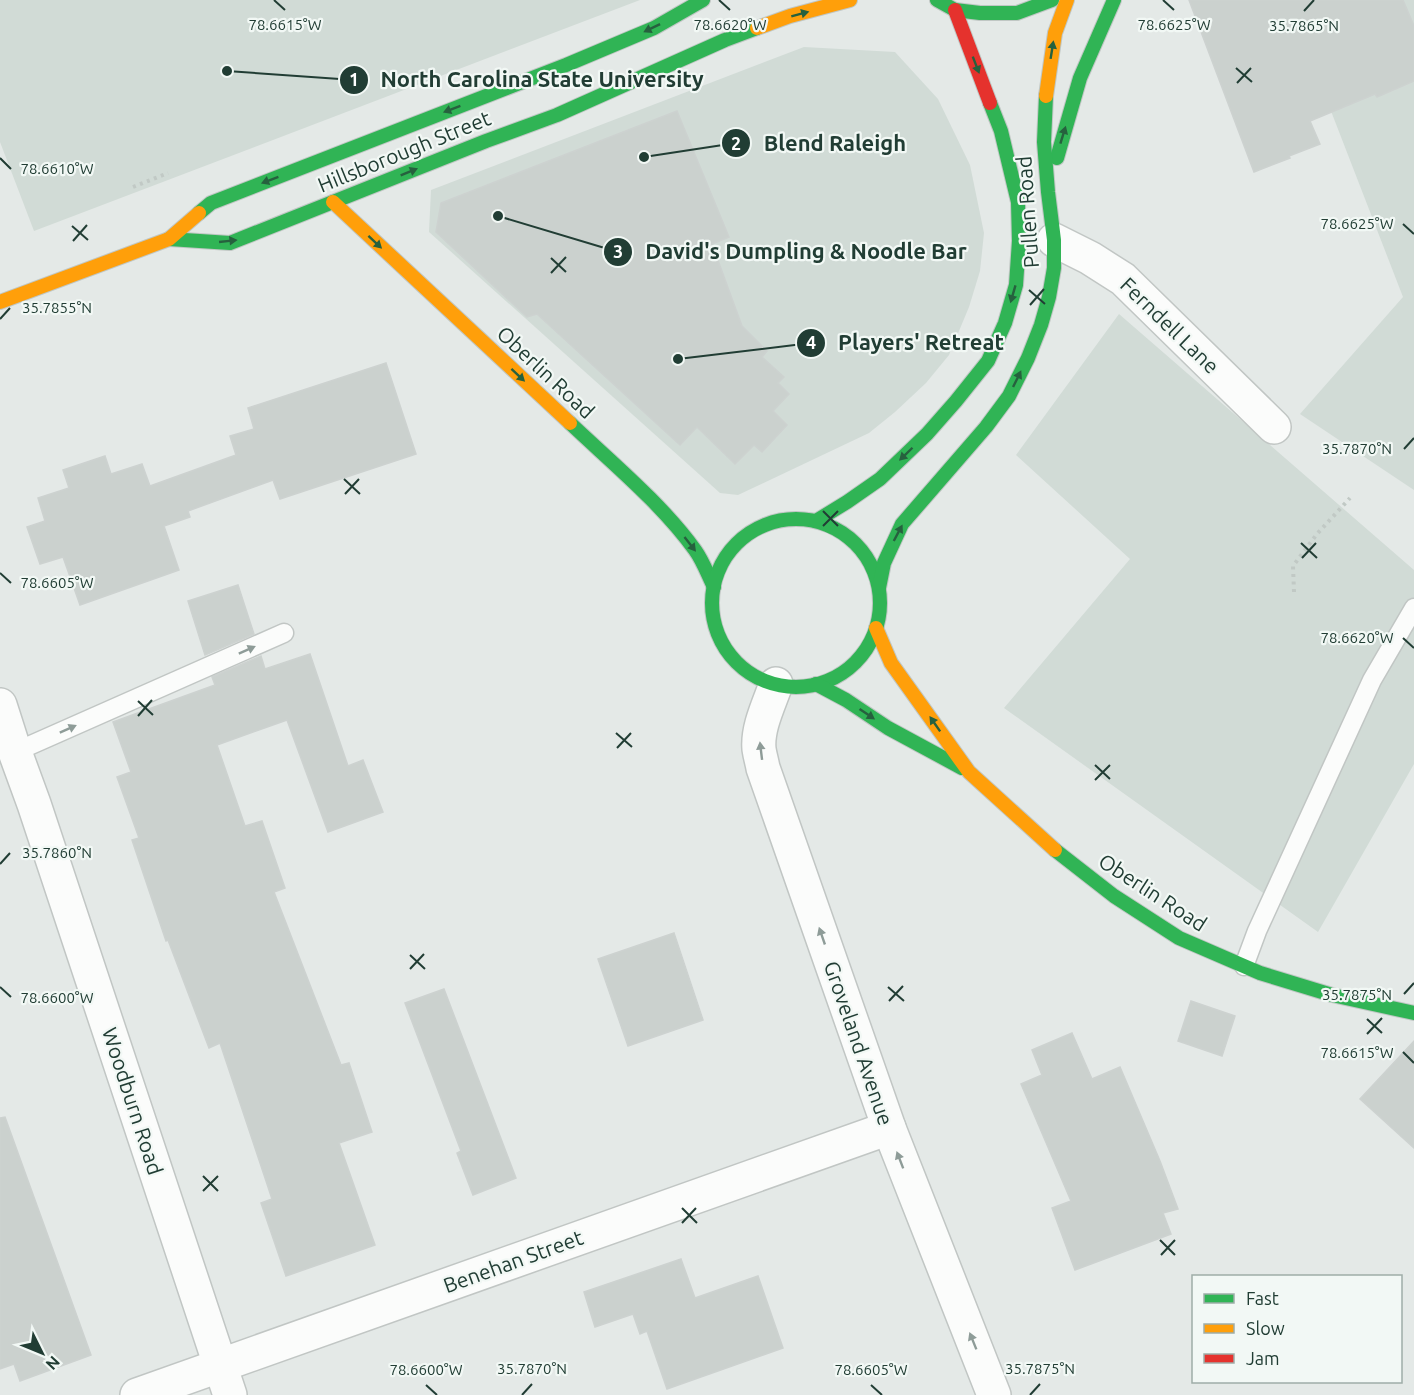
<svg xmlns="http://www.w3.org/2000/svg" width="1414" height="1395" font-family="Ubuntu,sans-serif">
<style>
.built{fill:#d1dbd6}
.building{fill:#cbd1ce;stroke:#cdd2d0;stroke-width:1.5}
.lines{fill:none;stroke-linecap:round;stroke-linejoin:round}
.lane-casing{stroke:#c1c6c4;stroke-width:21}
.street-casing{stroke:#c1c6c4;stroke-width:36}
.fast-casing{stroke:#c0c7c4;stroke-width:16}
.slow-casing{stroke:#c0c7c4;stroke-width:16}
.jam-casing{stroke:#c0c7c4;stroke-width:16}
.path{stroke:#c1c9c5;stroke-width:4;stroke-dasharray:3 4.5;stroke-linecap:butt}
.lane{stroke:#fbfcfb;stroke-width:18}
.street{stroke:#fbfcfb;stroke-width:33}
.fast{stroke:#30b455;stroke-width:14}
.slow{stroke:#ff9f0a;stroke-width:14}
.jam{stroke:#e5322d;stroke-width:14}
.oneway{fill:#26613e}
.oneway2{fill:#8e9c98}
.ticks{fill:none;stroke:#213d34;stroke-width:2}
.labels{text-anchor:middle;dominant-baseline:central;stroke-width:4.5;stroke-linejoin:round;paint-order:stroke}
.street-label{font-size:21px;fill:#213d34;stroke:#f2f8f5}
.ticks-label{font-size:15px;text-anchor:middle;fill:#213d34;stroke:#f2f8f5;stroke-width:4.5;stroke-linejoin:round;paint-order:stroke}
.leader{fill:none;stroke:#213d34;stroke-width:2}
.callout-dot{fill:#213d34;stroke:#f2f8f5;stroke-width:2}
.mark-label{font-size:18px;text-anchor:middle;font-weight:bold;fill:#fff}
.callout-label{font-size:22px;text-anchor:middle;font-weight:bold;fill:#213d34;stroke:#f2f8f5;stroke-width:4.5;stroke-linejoin:round;paint-order:stroke}
</style>
<rect width="100%" height="100%" fill="#e4e9e7"/>
<g class="built">
<path d="M0,0H640L34,231L0,142Z"/>
<path d="M1288,0H1414V490L1300,414L1403,297Z"/>
<path d="M804,47L895,52L938,99L970,165L984,233L980,271L969,307L949,355L926,383L895,412L869,433L738,495L720,493L429,232L431,190Z"/>
<path d="M1119,314L1414,570V764L1318,932L1004,708L1130,559L1016,455Z"/>
</g>
<g class="building">
<path d="M1189,0H1403L1414,26V81L1377,97L1375,94L1310,121L1320,144L1289,156L1290,158L1254,172Z"/>
<path d="M677,111L729,237L712,244L742,326L767,351L762,357L784,377L778,383L789,394L773,411L787,425L762,452L754,445L735,464L697,427L680,445L537,314L527,317L436,232L441,203Z"/>
<path d="M386,363L416,454L280,499L273,480L188,511L190,517L164,526L179,570L80,605L63,557L40,564L27,527L45,521L38,498L69,488L63,470L105,456L111,474L142,464L150,486L236,455L230,436L254,429L248,408Z"/>
<path d="M238,585L254,634L205,655L188,601Z"/>
<path d="M310,654L348,766L363,760L383,812L328,832L287,720L217,745L245,826L262,821L285,888L274,892L341,1065L349,1063L372,1132L339,1143L375,1245L286,1276L261,1203L272,1199L220,1043L209,1048L168,940L166,941L132,840L139,838L117,777L131,772L113,722L215,685L212,677L261,656L265,669Z"/>
<path d="M674,933L703,1020L628,1046L598,959Z"/>
<path d="M444,989L516,1178L473,1195L457,1153L461,1151L405,1003Z"/>
<path d="M1191,1001L1235,1016L1222,1056L1178,1041Z"/>
<path d="M1072,1033L1092,1079L1120,1067L1160,1161L1178,1209L1163,1213L1171,1234L1075,1270L1052,1208L1071,1201L1021,1084L1042,1075L1032,1050Z"/>
<path d="M1414,1041V1148L1360,1099Z"/>
<path d="M5,1117L91,1355L20,1381L14,1364L0,1369V1118Z"/>
<path d="M681,1259L695,1298L758,1276L783,1348L667,1389L647,1331L640,1334L633,1314L595,1327L584,1292Z"/>
</g>
<g class="lines">
<defs>
<g id="lane">
<path d="M15,752L284,633"/>
<path d="M1244,966L1257,931L1372,680L1414,608"/>
</g>
<g id="street">
<path d="M1054,240L1090,258L1123,279L1274,427"/>
<path d="M776,684C769,704 757,728 759,749C760,756 762,762 763,768L889,1128L994,1395"/>
<path d="M0,705L15,752L34,804L230,1395"/>
<path d="M137,1395L889,1128"/>
</g>
<g id="fast">
<path d="M937,0L955,10L980,13H1017L1052,0"/>
<path d="M1057,158L1080,78L1114,0"/>
<path d="M199,213L211,203L566,65L654,28L703,0"/>
<path d="M169,239L230,243L486,141L557,115L725,40L757,28"/>
<path d="M570,423C611,462 662,504 695,550C703,561 708,575 714,587"/>
<circle cx="796" cy="603" r="84"/>
<path d="M816,521L847,502L880,479L927,434L956,401L988,361L1005,323L1016,285L1019,241L1018,202L1001,131L990,103"/>
<path d="M879,588L884,563L902,524L986,427L1009,396L1028,358L1041,325L1049,297L1054,268V240L1048,192L1044,142L1046,96"/>
<path d="M816,684L846,700L888,728L962,768"/>
<path d="M1055,850L1114,896L1179,938L1260,973L1332,995L1414,1013"/>
</g>
<g id="slow">
<path d="M757,28L790,16L850,0"/>
<path d="M1046,96L1055,33L1067,0"/>
<path d="M333,202L570,423"/>
<path d="M0,302L169,239L199,213"/>
<path d="M876,628L891,663L969,772L1055,850"/>
</g>
<path id="jam" d="M955,10L990,103"/>
</defs>
<use href="#lane" class="lane-casing"/>
<use href="#street" class="street-casing"/>
<use href="#fast" class="fast-casing"/>
<use href="#slow" class="slow-casing"/>
<use href="#jam" class="jam-casing"/>
<g class="path">
<path d="M133,187L168,173"/>
<path d="M1294,592L1293,566L1317,534L1350,498"/>
</g>
<use href="#lane" class="lane"/>
<use href="#street" class="street"/>
<use href="#fast" class="fast"/>
<use href="#slow" class="slow"/>
<use href="#jam" class="jam"/>
</g>
<defs><path id="oneway-solid" d="M-6-.8H1V-3.2L6.5 0L1 3.2V.8H-6Z" transform="scale(1.5)"/></defs>
<g class="oneway">
<use href="#oneway-solid" transform="translate(800 14) rotate(-15)"/>
<use href="#oneway-solid" transform="translate(652 28) rotate(154)"/>
<use href="#oneway-solid" transform="translate(1052 50) rotate(-81)"/>
<use href="#oneway-solid" transform="translate(976 65) rotate(69)"/>
<use href="#oneway-solid" transform="translate(452 109) rotate(159)"/>
<use href="#oneway-solid" transform="translate(1063 135) rotate(-73)"/>
<use href="#oneway-solid" transform="translate(409 172) rotate(-22)"/>
<use href="#oneway-solid" transform="translate(270 180) rotate(159)"/>
<use href="#oneway-solid" transform="translate(228 241) rotate(-6)"/>
<use href="#oneway-solid" transform="translate(375 242) rotate(43)"/>
<use href="#oneway-solid" transform="translate(1013 294) rotate(106)"/>
<use href="#oneway-solid" transform="translate(518 375) rotate(43)"/>
<use href="#oneway-solid" transform="translate(1017 379) rotate(-64)"/>
<use href="#oneway-solid" transform="translate(906 454) rotate(136)"/>
<use href="#oneway-solid" transform="translate(898 533) rotate(-62)"/>
<use href="#oneway-solid" transform="translate(690 544) rotate(52)"/>
<use href="#oneway-solid" transform="translate(867 714) rotate(34)"/>
<use href="#oneway-solid" transform="translate(935 724) rotate(-125)"/>
</g>
<g class="oneway2">
<use href="#oneway-solid" transform="translate(247 650) rotate(-24)"/>
<use href="#oneway-solid" transform="translate(68 729) rotate(-24)"/>
<use href="#oneway-solid" transform="translate(761 751) rotate(-97)"/>
<use href="#oneway-solid" transform="translate(822 936) rotate(-109)"/>
<use href="#oneway-solid" transform="translate(900 1160) rotate(-111)"/>
<use href="#oneway-solid" transform="translate(973 1341) rotate(-112)"/>
</g>
<path class="ticks" d="M274,0L285,10M719,0L730,10M1163,0L1174,10M1304,11L1314,0M1236,68L1252,82M1237,83L1251,68M0,158L11,169M1403,224L1414,234M72,226L88,240M73,241L87,225M551,258L566,272M551,273L566,257M1029,290L1045,304M1030,305L1044,289M0,319L10,308M1404,449L1414,438M344,479L360,494M345,494L359,479M823,511L838,526M823,526L838,511M1301,543L1317,558M1302,558L1316,543M0,573L11,583M1403,638L1414,648M138,701L153,715M138,716L152,700M616,733L632,747M617,748L631,733M1095,765L1110,779M1095,780L1110,765M0,864L10,853M410,955L425,969M410,969L424,954M0,987L11,997M888,987L904,1001M1404,994L1414,983M889,1001L903,986M1367,1019L1382,1033M1367,1034L1382,1018M1403,1052L1414,1063M203,1176L218,1191M203,1191L218,1176M682,1208L697,1223M682,1223L696,1208M1160,1240L1175,1255M1161,1255L1175,1240M426,1385L437,1395M871,1385L882,1395M522,1395L532,1384M1030,1395L1040,1384"/>
<g class="labels">
<g class="street-label">
<text transform="translate(404 151) rotate(-22)">Hillsborough Street</text>
<text transform="translate(1027 212) rotate(-94)">Pullen Road</text>
<text transform="translate(1170 325) rotate(44)">Ferndell Lane</text>
<text transform="translate(546 372) rotate(43)">Oberlin Road</text>
<text transform="translate(1153 892) rotate(33)">Oberlin Road</text>
<text transform="translate(859 1043) rotate(71)">Groveland Avenue</text>
<text transform="translate(133 1101) rotate(72)">Woodburn Road</text>
<text transform="translate(513 1261) rotate(-20)">Benehan Street</text>
</g>
</g>
<g class="ticks-label">
<text x="285" y="30">78.6615°W</text>
<text x="1174" y="30">78.6625°W</text>
<text x="730" y="30">78.6620°W</text>
<text x="1304" y="31">35.7865°N</text>
<text x="57" y="174">78.6610°W</text>
<text x="1357" y="229">78.6625°W</text>
<text x="57" y="313">35.7855°N</text>
<text x="1357" y="454">35.7870°N</text>
<text x="57" y="588">78.6605°W</text>
<text x="1357" y="643">78.6620°W</text>
<text x="57" y="858">35.7860°N</text>
<text x="1357" y="1000">35.7875°N</text>
<text x="57" y="1003">78.6600°W</text>
<text x="1357" y="1058">78.6615°W</text>
<text x="532" y="1374">35.7870°N</text>
<text x="1040" y="1374">35.7875°N</text>
<text x="426" y="1375">78.6600°W</text>
<text x="871" y="1375">78.6605°W</text>
</g>
<path class="leader" d="M227 71L354 80M644 157L736 143M498 216L618 252M678 359L811 343"/>
<g class="callout-dot">
<circle cx="227" cy="71" r="6"/>
<circle cx="644" cy="157" r="6"/>
<circle cx="498" cy="216" r="6"/>
<circle cx="678" cy="359" r="6"/>
<circle cx="354" cy="80" r="15"/>
<circle cx="736" cy="143" r="15"/>
<circle cx="618" cy="252" r="15"/>
<circle cx="811" cy="343" r="15"/>
</g>
<g class="mark-label">
<text x="354" y="86">1</text>
<text x="736" y="150">2</text>
<text x="618" y="258">3</text>
<text x="811" y="349">4</text>
</g>
<g class="callout-label">
<text x="542" y="87">North Carolina State University</text>
<text x="835" y="151">Blend Raleigh</text>
<text x="806" y="259">David's Dumpling &amp; Noodle Bar</text>
<text x="921" y="350">Players' Retreat</text>
</g>
<rect x="1192" y="1275" width="210" height="108" fill="#f2f8f5" stroke="#9eada8" stroke-width="1.5"/>
<rect x="1204" y="1294" width="30" height="9" fill="#30b455" stroke="#9eada8" stroke-width="1.5"/>
<text x="1246" y="1305" font-size="18" fill="#213d34">Fast</text>
<rect x="1204" y="1324" width="30" height="9" fill="#ff9f0a" stroke="#9eada8" stroke-width="1.5"/>
<text x="1246" y="1335" font-size="18" fill="#213d34">Slow</text>
<rect x="1204" y="1354" width="30" height="9" fill="#e5322d" stroke="#9eada8" stroke-width="1.5"/>
<text x="1246" y="1365" font-size="18" fill="#213d34">Jam</text>
<g transform="translate(42 1353) rotate(133)" stroke="#f2f8f5" stroke-width="4.5" paint-order="stroke">
<path d="M0-4.5L10 22L0 15L-10 22Z" fill="#213d34"/>
<text y="-9" font-size="16" font-weight="bold" text-anchor="middle" fill="#213d34">N</text>
</g>
</svg>
